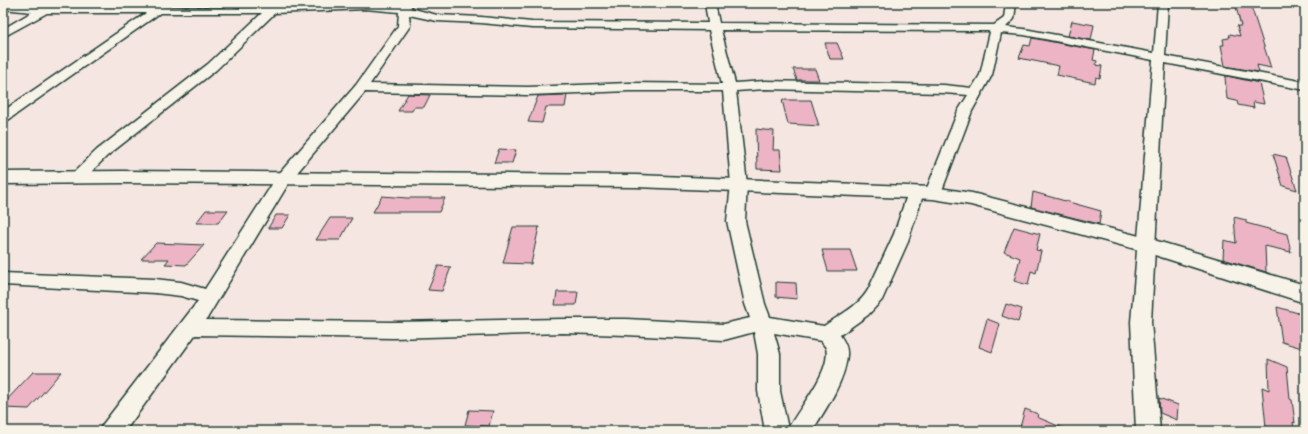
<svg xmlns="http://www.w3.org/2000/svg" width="1308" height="434" font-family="'Balsamiq Sans',sans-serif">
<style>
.building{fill:#edb4c5;stroke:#1f3d34}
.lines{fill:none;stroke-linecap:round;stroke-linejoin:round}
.street-casing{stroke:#1f3d34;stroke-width:3}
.secondary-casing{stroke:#1f3d34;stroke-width:3}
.street{fill:#f7f3e8;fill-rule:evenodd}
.secondary{fill:#f7f3e8;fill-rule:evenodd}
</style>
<rect width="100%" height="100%" fill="#f5e6e1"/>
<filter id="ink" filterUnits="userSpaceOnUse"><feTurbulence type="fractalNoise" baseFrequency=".025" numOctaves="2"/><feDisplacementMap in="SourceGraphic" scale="8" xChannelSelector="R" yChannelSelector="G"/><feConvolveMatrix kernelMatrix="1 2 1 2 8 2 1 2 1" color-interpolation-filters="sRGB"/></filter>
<g filter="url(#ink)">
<g class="building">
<path d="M1235,3H1250L1271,68L1257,65L1259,72L1225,66L1221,45H1224L1223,39L1229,38L1230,34L1240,36L1237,26H1241Z"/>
<path d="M1072,21L1094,25L1091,40L1068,36Z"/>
<path d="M1032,38L1095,50L1093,60L1097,61L1096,65L1102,66L1100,78L1096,77L1095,83L1057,75L1059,66L1019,58L1024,45L1030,46Z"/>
<path d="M825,43H837L844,59H830Z"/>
<path d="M793,69H815L819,80H797Z"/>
<path d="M1227,76L1259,83L1264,104L1253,102L1254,108L1238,105L1237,101L1227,99L1225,77Z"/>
<path d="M408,94L430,95L424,107H414L412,111H398Z"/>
<path d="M567,95L565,107H546L542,123L528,122L538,96Z"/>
<path d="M782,100H811L819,126L788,124Z"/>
<path d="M756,129L774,131L773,150H780L782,170L757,169Z"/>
<path d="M499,149L516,150L512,163H494Z"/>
<path d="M1273,154L1286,157L1297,190L1283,186Z"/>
<path d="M1033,192L1101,211L1099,224L1031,207Z"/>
<path d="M382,196L407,198H445L439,212H373Z"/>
<path d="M206,210H228L218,223H196Z"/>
<path d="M276,215H290L282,228H268Z"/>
<path d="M1234,217L1246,220V223L1287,234L1291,252L1265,246L1266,272L1223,259L1224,240L1236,243Z"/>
<path d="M330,218H352L340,240H316Z"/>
<path d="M513,227H539L531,264L503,263Z"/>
<path d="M1014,227L1040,234L1036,250L1041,251L1036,273L1031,271L1028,285L1014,281L1020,258L1004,252Z"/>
<path d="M156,243L204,245L186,265L165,264L169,259H141Z"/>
<path d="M822,250H850L857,271H828Z"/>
<path d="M438,266L451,267L442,291L428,290Z"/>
<path d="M776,282L796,283L797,299L776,297Z"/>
<path d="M557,292H578L576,305H555Z"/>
<path d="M1006,304L1022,309L1018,322L1002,316Z"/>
<path d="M1277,307L1305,315V349L1282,342Z"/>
<path d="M987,319L1000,324L992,352L979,347Z"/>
<path d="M1268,359L1287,367L1290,399L1292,400L1295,423L1293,422L1294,431H1272V429L1266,427L1262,387L1269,390Z"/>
<path d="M33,372H61L29,409L3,408V404Z"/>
<path d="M1159,398L1178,405L1177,420L1160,413Z"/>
<path d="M1025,409L1038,414L1037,417L1070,431H1019Z"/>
<path d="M469,410L493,411L489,426L465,425Z"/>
</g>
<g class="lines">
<defs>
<path id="street" d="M3,3C53,9 105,6 155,6L160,5L164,7L244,8L269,7L275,3L280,4L281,6C317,5 367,0 401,6L404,3H414L410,8L437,15L481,17L532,22L708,23L705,3H715L719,23L994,25L1004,18L1006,3H1016L1014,19L1006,27L1024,29L1154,53L1158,3H1168L1165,56L1305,82V90L1165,63L1151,322L1160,431H1136L1131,322L1153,60L1024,35L1001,33L992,75L972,111L941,193L939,196L933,198L927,196L925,193L958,111L968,95L944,93L765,89L736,91L747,184L745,221L765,304L770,317L824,326C839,315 860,306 869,288L894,234L908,192L910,189L916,187L922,189L924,192L907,244L882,300L868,315L840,335C844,341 848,348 847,355C846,379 825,411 812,431H765L758,391V354L754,332L724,340L626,335L563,333L393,338L195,335L125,431H99L103,424L198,301L181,296L155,293L3,285V273L155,279L181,282L205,289L278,175L356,85L398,26L399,12L365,9L275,13L216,70L107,156L82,181L76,183L70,181L68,178L97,150L208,64L262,13H160L8,120L3,121V111L146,13H47L3,37V29L32,12L3,9ZM409,15L437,21L481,23L532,28L709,30L722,84L629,83L528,87L370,84L410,26ZM721,30L988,31L990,32L980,75L972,88L944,85L765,81L735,83ZM629,91H723L731,184L727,221L745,304L750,318L724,324L626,319H563L393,322L206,320L290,181L365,92L528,95ZM774,333L821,341C822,343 825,346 826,348C832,371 798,409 788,429L780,391V354Z"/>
<path id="secondary" d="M122,171L636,175L933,187L972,193L1147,238L1305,285V303L1139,250L971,205L933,199L636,187L122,183L3,184V172Z"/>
</defs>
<use href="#street" class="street-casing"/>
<use href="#secondary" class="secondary-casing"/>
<use href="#street" class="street"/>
<use href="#secondary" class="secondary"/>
</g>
</g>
<rect width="1308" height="434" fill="none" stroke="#f7f3e8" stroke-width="16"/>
<rect x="8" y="8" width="1292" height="418" fill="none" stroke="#1f3d34" stroke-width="1.5" filter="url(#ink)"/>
</svg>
